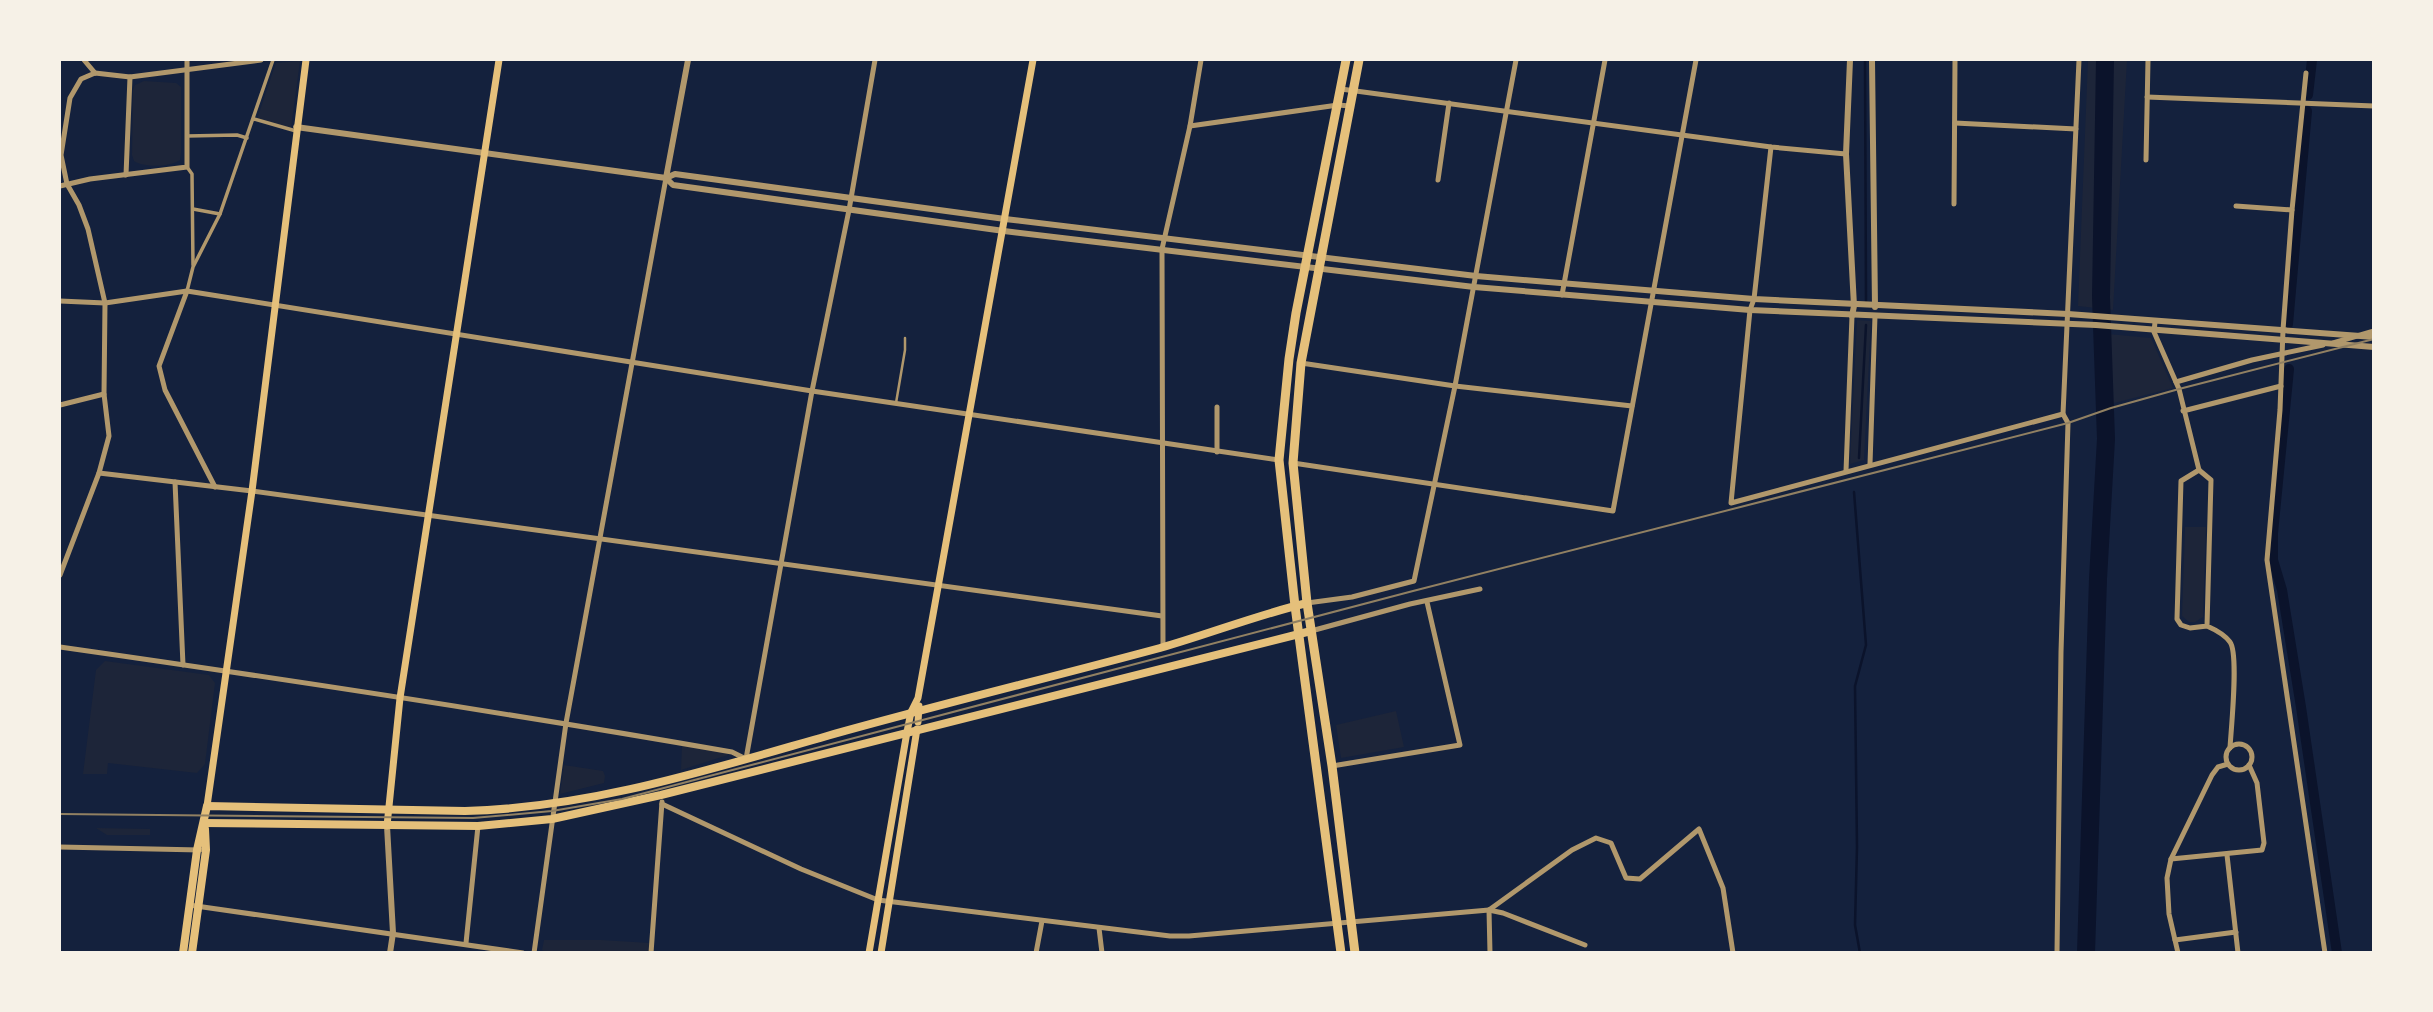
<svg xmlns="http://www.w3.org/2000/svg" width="2433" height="1012" font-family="Signika,sans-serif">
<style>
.green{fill:#1d2539}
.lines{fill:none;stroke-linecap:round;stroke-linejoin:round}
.stream{stroke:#0b132b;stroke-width:2.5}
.canal{stroke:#0b132b;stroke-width:10}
.river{stroke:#0b132b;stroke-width:18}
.service{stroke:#b1986c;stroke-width:2.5}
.pedestrian{stroke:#b1986c;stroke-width:3.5}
.minor{stroke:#b1986c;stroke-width:5}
.tertiary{stroke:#b1986c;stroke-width:6}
.secondary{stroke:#e5c07b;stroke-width:7}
.primary{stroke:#e5c07b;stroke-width:8}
.trunk{stroke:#e5c07b;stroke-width:9}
.tram{stroke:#918062;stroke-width:2}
</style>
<rect width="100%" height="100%" fill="#14213d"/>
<g class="green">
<path d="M2088,60H2127L2113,310L2078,306Z"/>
<path d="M300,61L291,128L257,119L276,63Z"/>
<path d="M144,81L176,83L181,87V153L180,160C170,167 144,168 134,161L132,155L133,90L135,85Z"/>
<path d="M1857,320L1871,321L1864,460L1850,464Z"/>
<path d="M2108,334L2151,338L2173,388L2110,404Z"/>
<path d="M2185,527H2206L2203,617L2195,622H2189L2182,616Z"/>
<path d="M105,661L209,675L215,683L205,764L197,773L108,763L107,774H83L96,670Z"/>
<path d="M1396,711L1404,747L1341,758L1336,725Z"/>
<path d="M682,745L727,751L728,755L681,770Z"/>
<path d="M564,765L603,771L605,776L604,783L560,794Z"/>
<path d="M96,828L150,829V835H107Z"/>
<path d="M544,940H601L650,943L649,952L546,953L542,950Z"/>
</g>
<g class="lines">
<g class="stream">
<path d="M1865,60L1866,301"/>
<path d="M1859,458L1866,325"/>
<path d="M1854,492L1866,645L1855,686L1857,847L1855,925L1860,953"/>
</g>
<g class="canal">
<path d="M2308,95L2312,60"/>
<path d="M2288,324L2307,111"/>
<path d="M2289,369L2273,533V560L2282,590L2301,707L2337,953"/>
</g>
<path class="river" d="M2086,953L2098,579L2106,439L2101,297L2105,60"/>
<path class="service" d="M896,403L905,350V338"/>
<g class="pedestrian">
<path d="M254,119L296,131"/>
<path d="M187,136L237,135L247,138"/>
<path d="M187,167L192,174L193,265"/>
<path d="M193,209L220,214"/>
<path d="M187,291L193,267L220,214L273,60"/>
</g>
<g class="minor">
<path d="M84,60L95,73"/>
<path d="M2306,73L2292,210L2283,330L2280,410L2267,560L2325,953"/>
<path d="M1341,89L1771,147L1846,154"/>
<path d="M2147,97L2374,106"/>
<path d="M1955,123L2076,129"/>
<path d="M1190,126L1338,105L1350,106"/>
<path d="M1771,147L1754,299L1750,310L1731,503L2063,414"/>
<path d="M2146,160L2148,60"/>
<path d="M126,175L130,77"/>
<path d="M1438,180L1449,103"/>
<path d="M60,186L90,179L187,167V60"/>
<path d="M1954,204L1955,60"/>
<path d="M2236,206L2292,210"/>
<path d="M187,291L159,366L165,390L215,487"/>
<path d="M1562,295L1605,60"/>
<path d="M60,301L105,303L187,291L812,391L1279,460"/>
<path d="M2155,322L2154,332L2179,389L2199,470"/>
<path d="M2333,343L2374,331"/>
<path d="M1301,363L1455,386L1632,406"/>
<path d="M2176,382L2252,360L2323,345"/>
<path d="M60,405L104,394"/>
<path d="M2183,411L2281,386"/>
<path d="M1217,452V407"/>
<path d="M1293,463L1613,511L1696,60"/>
<path d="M1870,464L1875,316"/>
<path d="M1846,471L1852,316"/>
<path d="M99,473L252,491L1162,616"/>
<path d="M175,482L183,665"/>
<path d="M60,575L99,473L109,436L104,394L105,303L88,229L79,205L67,184L61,155L70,98L81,79L95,73L130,77L261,60"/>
<path d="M1307,603L1352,597L1414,581L1455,386L1516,60"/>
<path d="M2207,626L2190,628L2181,625L2177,619L2181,481L2199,470L2211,480L2207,626C2216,630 2225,635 2230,642C2239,654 2231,729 2230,748"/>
<path d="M1311,631L1410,604L1480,589"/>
<path d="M60,647C284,679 508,713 732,752L746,759L812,391L849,210L875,60"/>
<path d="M1163,647L1162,249L1190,126L1201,60"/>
<circle cx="2239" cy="757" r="13"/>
<path d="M1332,766L1460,745L1427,602"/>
<path d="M662,804L801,869L878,900L1170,936H1189L1489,910L1503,913L1585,945"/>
<path d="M60,847L200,850"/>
<path d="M2227,855L2238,953"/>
<path d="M2171,859L2262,850L2264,843L2257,783L2249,765"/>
<path d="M189,905L523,953"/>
<path d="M1489,910L1572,850L1596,838L1611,843L1626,878L1640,879L1699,829L1723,888L1733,953"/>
<path d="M1489,910L1490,953"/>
<path d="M1099,928L1102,953"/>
<path d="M2175,940L2236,932"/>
<path d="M466,943L478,826"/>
<path d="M534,953L566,723L666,178"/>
<path d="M651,953L662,802"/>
<path d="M1036,953L1042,921"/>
<path d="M2057,953L2061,652L2068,423L2063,414L2079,60"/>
<path d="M2178,953L2169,914L2167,878L2171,859L2212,775L2218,767L2228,764"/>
</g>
<g class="tertiary">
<path d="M1850,60L1846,154L1854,306L1852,316"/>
<path d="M1872,60L1875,307"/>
<path d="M296,127L666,178L675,174L1005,219L1476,276L1754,299L2068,314L2374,337"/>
<path d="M666,178L673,185L1004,231L1474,287L1750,310L2096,325L2374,347"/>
<path d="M666,178L688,60"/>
<path d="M387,826L393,933L390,953"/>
</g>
<g class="secondary">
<path d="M918,722L919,706"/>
<path d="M207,806L252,491L306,60"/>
<path d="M387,826L400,698L499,60"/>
<path d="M869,953L907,732L911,712L918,698L1033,60"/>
<path d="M881,953L917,729"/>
</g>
<g class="primary">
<path d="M204,823L478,826L552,819L661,795L1311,631"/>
<path d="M183,953L197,850L207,806L465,811C589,808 708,770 827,736C937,705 1049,678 1160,648C1209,634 1257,615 1307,603"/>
<path d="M192,953L206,850L205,829"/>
</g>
<g class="trunk">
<path d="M1341,953L1295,606L1279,460L1289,359L1296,313L1346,60"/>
<path d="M1355,953L1332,766L1307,603L1293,463L1301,363L1359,60"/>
</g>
<path class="tram" d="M60,814L473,818L552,811L622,799L1413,591L2068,423L2111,408L2179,389L2374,339"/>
</g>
<rect width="2433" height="1012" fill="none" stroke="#f6f1e7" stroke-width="122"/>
</svg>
